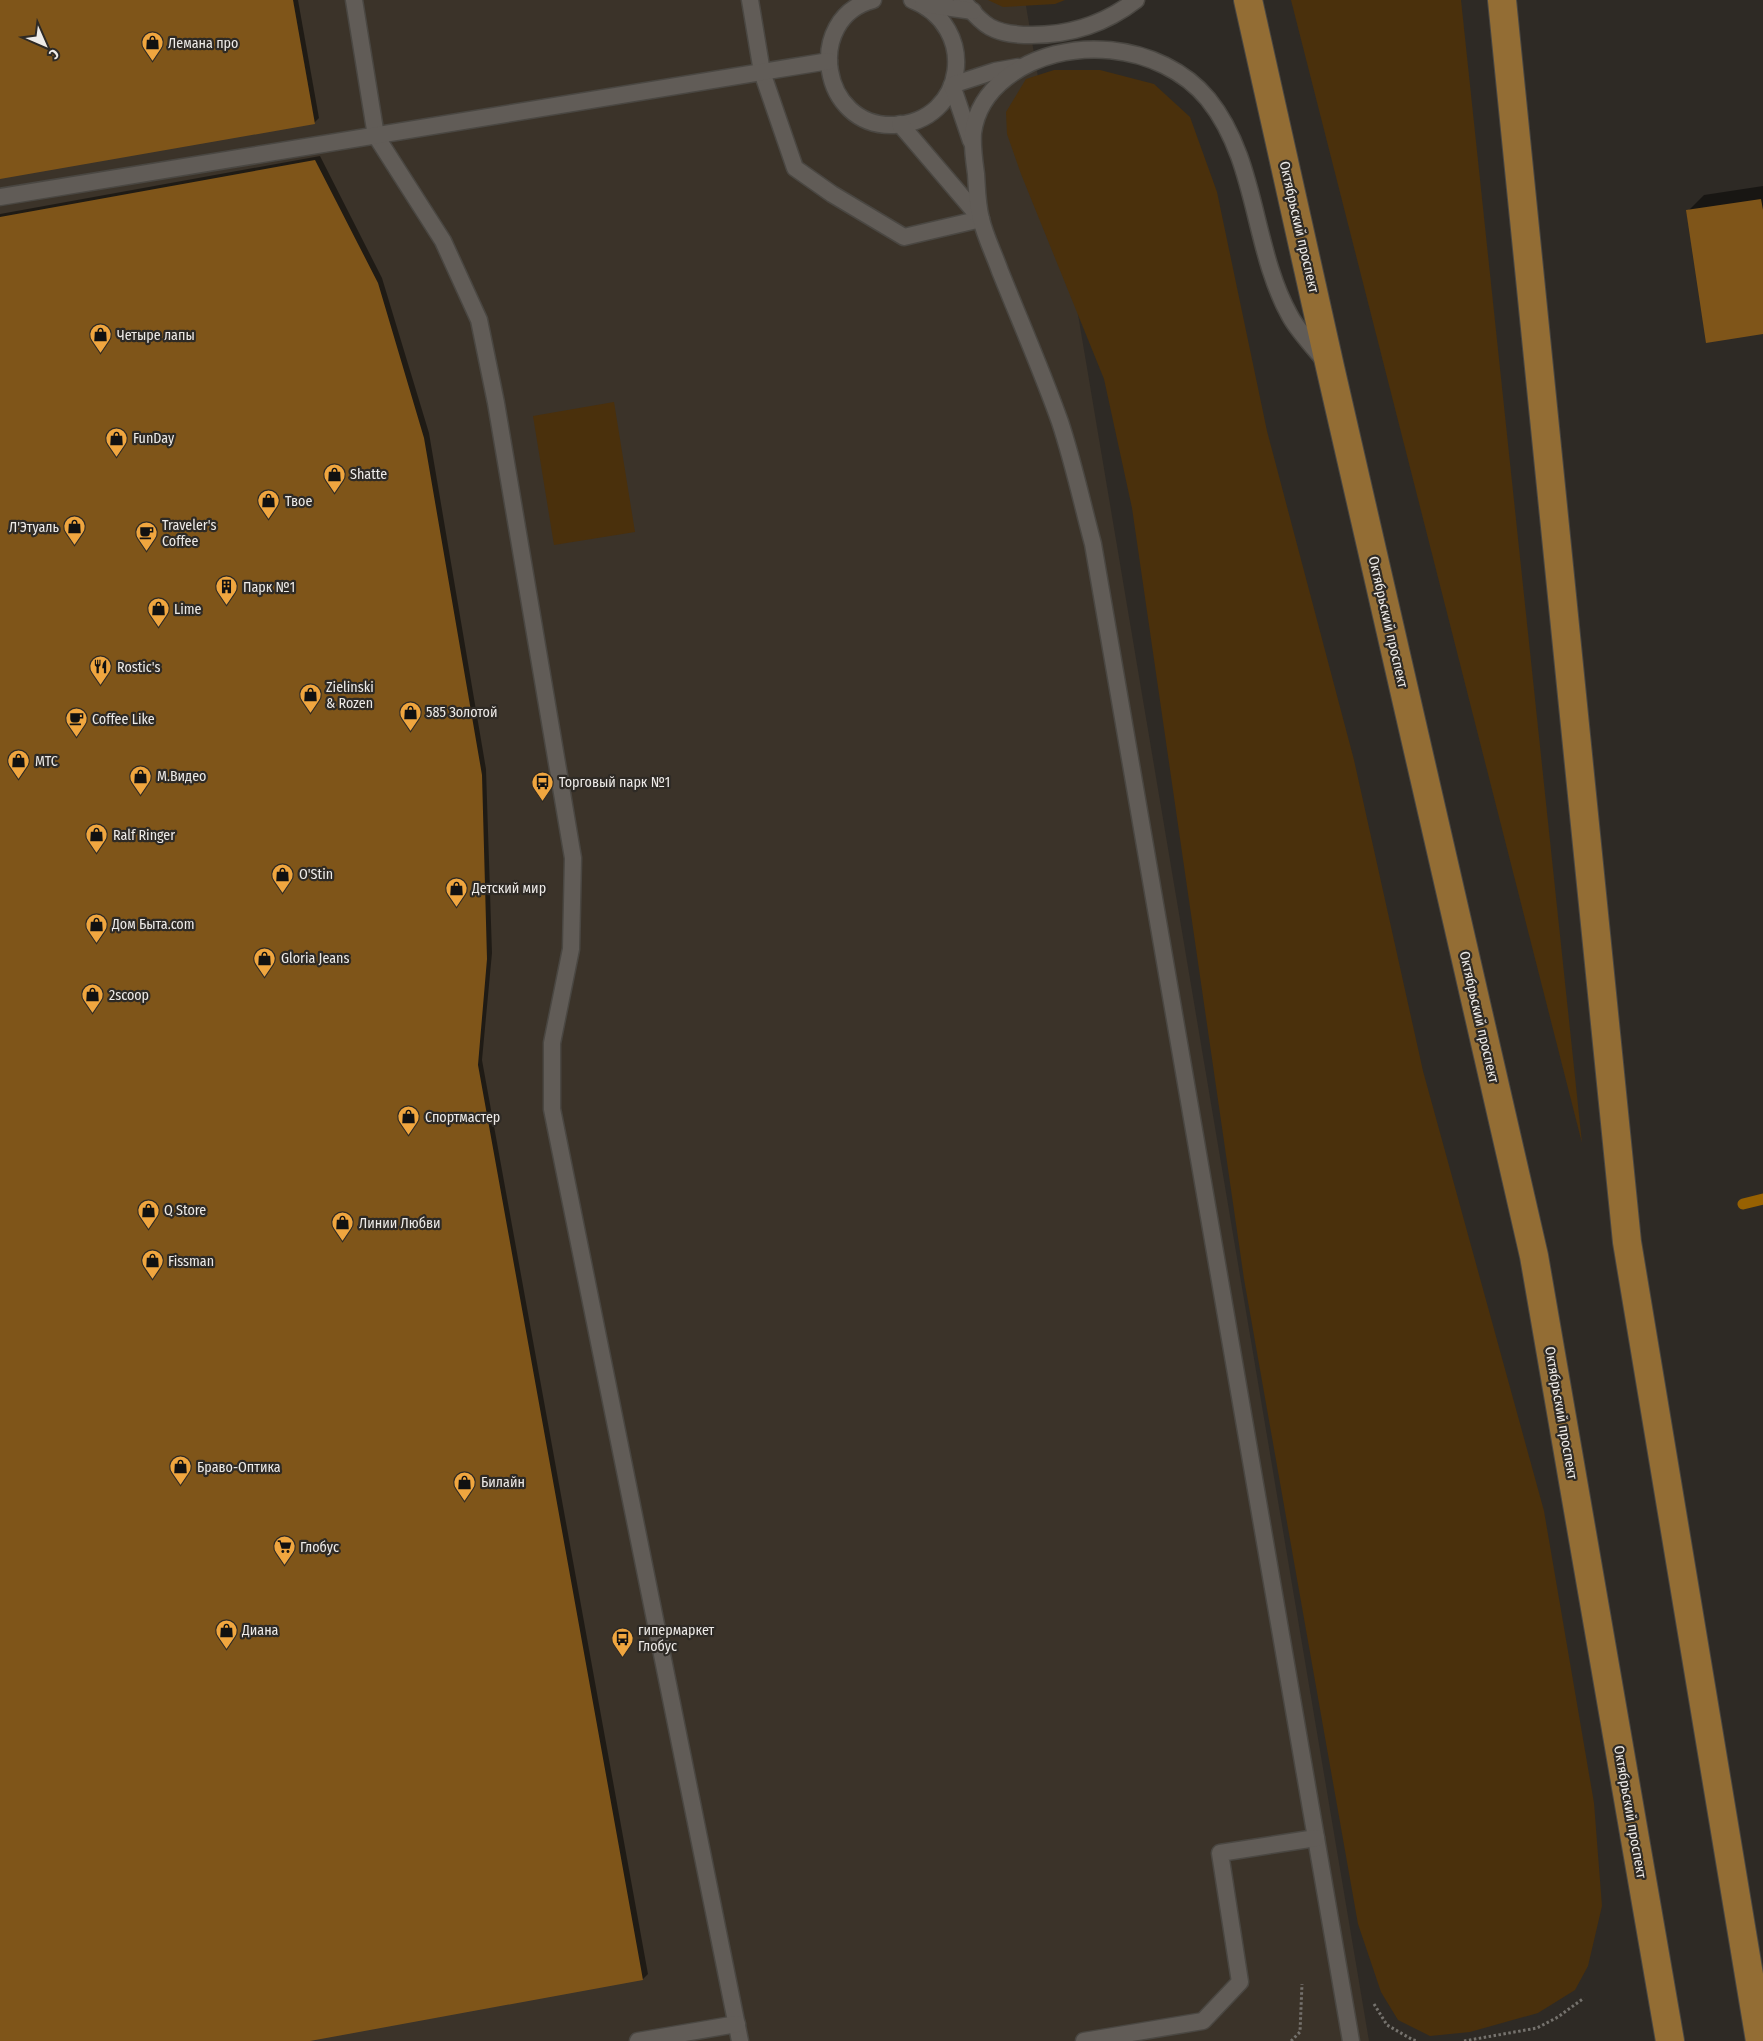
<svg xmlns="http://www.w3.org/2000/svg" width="1763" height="2041" font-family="'Fira Sans Condensed',sans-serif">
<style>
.built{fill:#3b3329}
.green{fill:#4a300c}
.shadow{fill:#0007}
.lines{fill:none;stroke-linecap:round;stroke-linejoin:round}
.stream{stroke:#976102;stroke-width:11}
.building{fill:#7f5519}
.service-casing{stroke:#4a4742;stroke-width:19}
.primary-casing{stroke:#4a4742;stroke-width:30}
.path{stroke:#75726d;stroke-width:3;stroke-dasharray:2.5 2.5;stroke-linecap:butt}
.service{stroke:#615c57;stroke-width:16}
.primary{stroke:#936d34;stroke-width:28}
.labels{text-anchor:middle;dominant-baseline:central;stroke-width:4.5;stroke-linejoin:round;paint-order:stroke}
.poi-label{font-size:14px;fill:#eeebe8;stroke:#2e2a25;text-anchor:start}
.street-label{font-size:14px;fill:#eeebe8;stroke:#2e2a25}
</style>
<rect width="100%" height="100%" fill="#2e2a25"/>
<path class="built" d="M0,0H1025L1369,2041H0Z"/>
<g class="green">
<path d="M988,0H1065L1055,4L1003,7Z"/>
<path d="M1291,0H1461L1582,1143Z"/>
<path d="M1054,70H1100L1154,84L1190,117L1217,192L1267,431L1354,760L1423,1071L1544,1511L1594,1803L1602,1906L1588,1966L1575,1990L1538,2013L1470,2032L1430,2036L1398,2020L1381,1992L1358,1924L1244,1279L1132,508L1104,379L1021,174L1007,134L1006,112L1026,79Z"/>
<path d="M614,402L635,532L554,545L533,416Z"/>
</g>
<g class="shadow">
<path d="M0,0H298L319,118L314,123L0,177Z"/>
<path d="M320,156L382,278L429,433L486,769L492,953L482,1060L648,1974L643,1979L303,2041H0V214Z"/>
<path d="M1763,186V333L1688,211L1704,195Z"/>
</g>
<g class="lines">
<path class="stream" d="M1743,1204L1763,1199"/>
</g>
<g class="building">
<path d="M0,0H293L315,124L0,179Z"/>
<path d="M315,160L378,283L424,438L482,775L487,959L478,1065L643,1980L310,2041H0V217Z"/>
<path d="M1761,199L1763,210V334L1706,343L1686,210Z"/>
</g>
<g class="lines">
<defs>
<g id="service">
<path d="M354,0L376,136L443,241L479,320L496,403L573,858L571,949L552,1043V1109L740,2041"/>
<path d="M750,0L762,72L795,168L832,194L904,237L981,219"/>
<path d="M873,0C804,18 820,128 894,125C967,122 979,26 912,0"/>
<path d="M962,0C970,9 979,21 990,27C1003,34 1017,35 1032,35C1071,35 1105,24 1136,0"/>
<path d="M923,4L973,11"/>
<path d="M900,124L981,219"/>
<path d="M971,141L952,85L995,71L1018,67"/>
<path d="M0,197L829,61"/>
<path d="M1324,360C1313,346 1298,331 1290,316C1252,248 1258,161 1208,99C1161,42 1063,33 1006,78C988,92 976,110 973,133C972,147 974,160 976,174C977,188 977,204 981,219C985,236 994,254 1000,271C1020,321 1042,371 1060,422C1073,461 1082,503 1093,544L1351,2041"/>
<path d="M638,2041L737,2024"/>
<path d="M1084,2041L1203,2021L1240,1982L1220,1853L1316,1838"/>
</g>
<g id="primary">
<path d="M1248,0L1330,367L1534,1256L1670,2041"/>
<path d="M1502,0L1627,1242L1760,2041"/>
</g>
</defs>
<use href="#service" class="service-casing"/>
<use href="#primary" class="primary-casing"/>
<g class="path">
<path d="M1374,2004L1387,2025L1413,2040L1418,2041"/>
<path d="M1291,2041L1300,2032L1302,1984"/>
<path d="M1464,2041L1537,2028L1558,2017L1584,1998"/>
</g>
<use href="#service" class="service"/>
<use href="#primary" class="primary"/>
</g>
<defs>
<symbol id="shop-pin" viewBox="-11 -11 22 30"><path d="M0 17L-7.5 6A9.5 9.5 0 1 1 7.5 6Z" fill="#f0a63f" stroke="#2e2a25"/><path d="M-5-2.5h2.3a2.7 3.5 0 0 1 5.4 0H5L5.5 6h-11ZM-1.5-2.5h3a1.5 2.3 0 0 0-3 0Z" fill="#111"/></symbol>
<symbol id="cafe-pin" viewBox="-11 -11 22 30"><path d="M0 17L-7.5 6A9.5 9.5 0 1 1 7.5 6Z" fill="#f0a63f" stroke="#2e2a25"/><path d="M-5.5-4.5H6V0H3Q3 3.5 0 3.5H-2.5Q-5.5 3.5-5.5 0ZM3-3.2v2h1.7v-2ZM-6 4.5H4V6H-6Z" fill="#111"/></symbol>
<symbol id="building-pin" viewBox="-11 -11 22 30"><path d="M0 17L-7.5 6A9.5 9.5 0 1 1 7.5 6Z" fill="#f0a63f" stroke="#2e2a25"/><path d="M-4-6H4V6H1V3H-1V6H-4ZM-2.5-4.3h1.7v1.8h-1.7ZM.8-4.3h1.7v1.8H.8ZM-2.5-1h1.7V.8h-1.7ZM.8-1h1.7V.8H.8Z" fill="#111"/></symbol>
<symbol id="restaurant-pin" viewBox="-11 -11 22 30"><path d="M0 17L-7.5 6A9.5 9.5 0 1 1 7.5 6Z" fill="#f0a63f" stroke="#2e2a25"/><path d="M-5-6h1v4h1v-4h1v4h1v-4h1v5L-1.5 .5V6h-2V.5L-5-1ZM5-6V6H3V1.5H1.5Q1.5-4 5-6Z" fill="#111"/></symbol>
<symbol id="bus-pin" viewBox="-11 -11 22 30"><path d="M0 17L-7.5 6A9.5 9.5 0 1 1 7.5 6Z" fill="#f0a63f" stroke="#2e2a25"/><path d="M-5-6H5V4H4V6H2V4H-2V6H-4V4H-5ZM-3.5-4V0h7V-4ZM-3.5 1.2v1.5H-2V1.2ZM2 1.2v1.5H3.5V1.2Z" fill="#111"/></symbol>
<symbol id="supermarket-pin" viewBox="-11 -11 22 30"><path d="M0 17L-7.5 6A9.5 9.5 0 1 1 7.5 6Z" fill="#f0a63f" stroke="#2e2a25"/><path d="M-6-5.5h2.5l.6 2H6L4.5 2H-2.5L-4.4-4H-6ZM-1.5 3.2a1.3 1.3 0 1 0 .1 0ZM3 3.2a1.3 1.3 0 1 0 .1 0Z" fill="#111"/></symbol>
</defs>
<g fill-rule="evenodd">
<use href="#shop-pin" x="140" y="30" width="25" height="34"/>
<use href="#shop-pin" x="88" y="322" width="25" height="34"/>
<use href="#shop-pin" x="104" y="426" width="25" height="34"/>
<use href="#shop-pin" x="322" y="462" width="25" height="34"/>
<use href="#shop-pin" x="256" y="488" width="25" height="34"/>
<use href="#shop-pin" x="62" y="514" width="25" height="34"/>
<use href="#cafe-pin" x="134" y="520" width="25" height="34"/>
<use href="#building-pin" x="214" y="574" width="25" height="34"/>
<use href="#shop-pin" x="146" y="596" width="25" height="34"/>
<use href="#restaurant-pin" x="88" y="654" width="25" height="34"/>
<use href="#shop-pin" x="298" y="682" width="25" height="34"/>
<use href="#shop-pin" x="398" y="700" width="25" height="34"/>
<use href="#cafe-pin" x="64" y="706" width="25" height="34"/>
<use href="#shop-pin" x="6" y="748" width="25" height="34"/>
<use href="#shop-pin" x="128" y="764" width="25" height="34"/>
<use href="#bus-pin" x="530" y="770" width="25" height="34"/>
<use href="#shop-pin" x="84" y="822" width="25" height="34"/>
<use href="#shop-pin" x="270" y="862" width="25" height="34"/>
<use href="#shop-pin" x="444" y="876" width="25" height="34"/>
<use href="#shop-pin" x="84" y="912" width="25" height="34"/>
<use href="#shop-pin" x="252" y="946" width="25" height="34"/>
<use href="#shop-pin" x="80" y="982" width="25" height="34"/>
<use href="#shop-pin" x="396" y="1104" width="25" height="34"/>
<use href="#shop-pin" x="136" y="1198" width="25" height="34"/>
<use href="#shop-pin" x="330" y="1210" width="25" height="34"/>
<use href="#shop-pin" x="140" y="1248" width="25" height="34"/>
<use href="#shop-pin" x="168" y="1454" width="25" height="34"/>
<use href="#shop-pin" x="452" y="1470" width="25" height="34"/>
<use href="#supermarket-pin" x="272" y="1534" width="25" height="34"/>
<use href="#shop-pin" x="214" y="1618" width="25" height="34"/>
<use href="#bus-pin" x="610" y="1626" width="25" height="34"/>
</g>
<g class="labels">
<g class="poi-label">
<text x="168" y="43">Лемана про</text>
<text x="117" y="335">Четыре лапы</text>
<text x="133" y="438">FunDay</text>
<text x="350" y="474">Shatte</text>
<text x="285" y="501">Твое</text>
<text x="162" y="525">Traveler's<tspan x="162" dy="16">Coffee</tspan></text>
<text x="59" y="527" text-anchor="end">Л'Этуаль</text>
<text x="243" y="587">Парк №1</text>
<text x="174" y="609">Lime</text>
<text x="117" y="667">Rostic's</text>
<text x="326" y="687">Zielinski<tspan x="326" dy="16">&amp; Rozen</tspan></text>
<text x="426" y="712">585 Золотой</text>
<text x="92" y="719">Coffee Like</text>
<text x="35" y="761">МТС</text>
<text x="157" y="776">М.Видео</text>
<text x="559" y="782">Торговый парк №1</text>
<text x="113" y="835">Ralf Ringer</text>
<text x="299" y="874">O'Stin</text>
<text x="472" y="888">Детский мир</text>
<text x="112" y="924">Дом Быта.com</text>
<text x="281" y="958">Gloria Jeans</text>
<text x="109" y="995">2scoop</text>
<text x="425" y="1117">Спортмастер</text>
<text x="164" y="1210">Q Store</text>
<text x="359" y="1223">Линии Любви</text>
<text x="168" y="1261">Fissman</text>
<text x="197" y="1467">Браво-Оптика</text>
<text x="481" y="1482">Билайн</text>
<text x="300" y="1547">Глобус</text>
<text x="242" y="1630">Диана</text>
<text x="638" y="1630">гипермаркет<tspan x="638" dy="16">Глобус</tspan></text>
</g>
<g class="street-label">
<text transform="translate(1299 227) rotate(77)">Октябрьский проспект</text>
<text transform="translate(1388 622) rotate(77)">Октябрьский проспект</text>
<text transform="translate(1479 1017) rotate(77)">Октябрьский проспект</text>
<text transform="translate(1561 1413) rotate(80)">Октябрьский проспект</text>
<text transform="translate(1630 1812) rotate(80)">Октябрьский проспект</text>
</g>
</g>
<g transform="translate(45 45) rotate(135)" stroke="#2e2a25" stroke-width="4" paint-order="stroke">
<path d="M0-4L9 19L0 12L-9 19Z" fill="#eeebe8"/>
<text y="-8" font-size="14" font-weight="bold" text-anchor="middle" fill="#eeebe8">С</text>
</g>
</svg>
